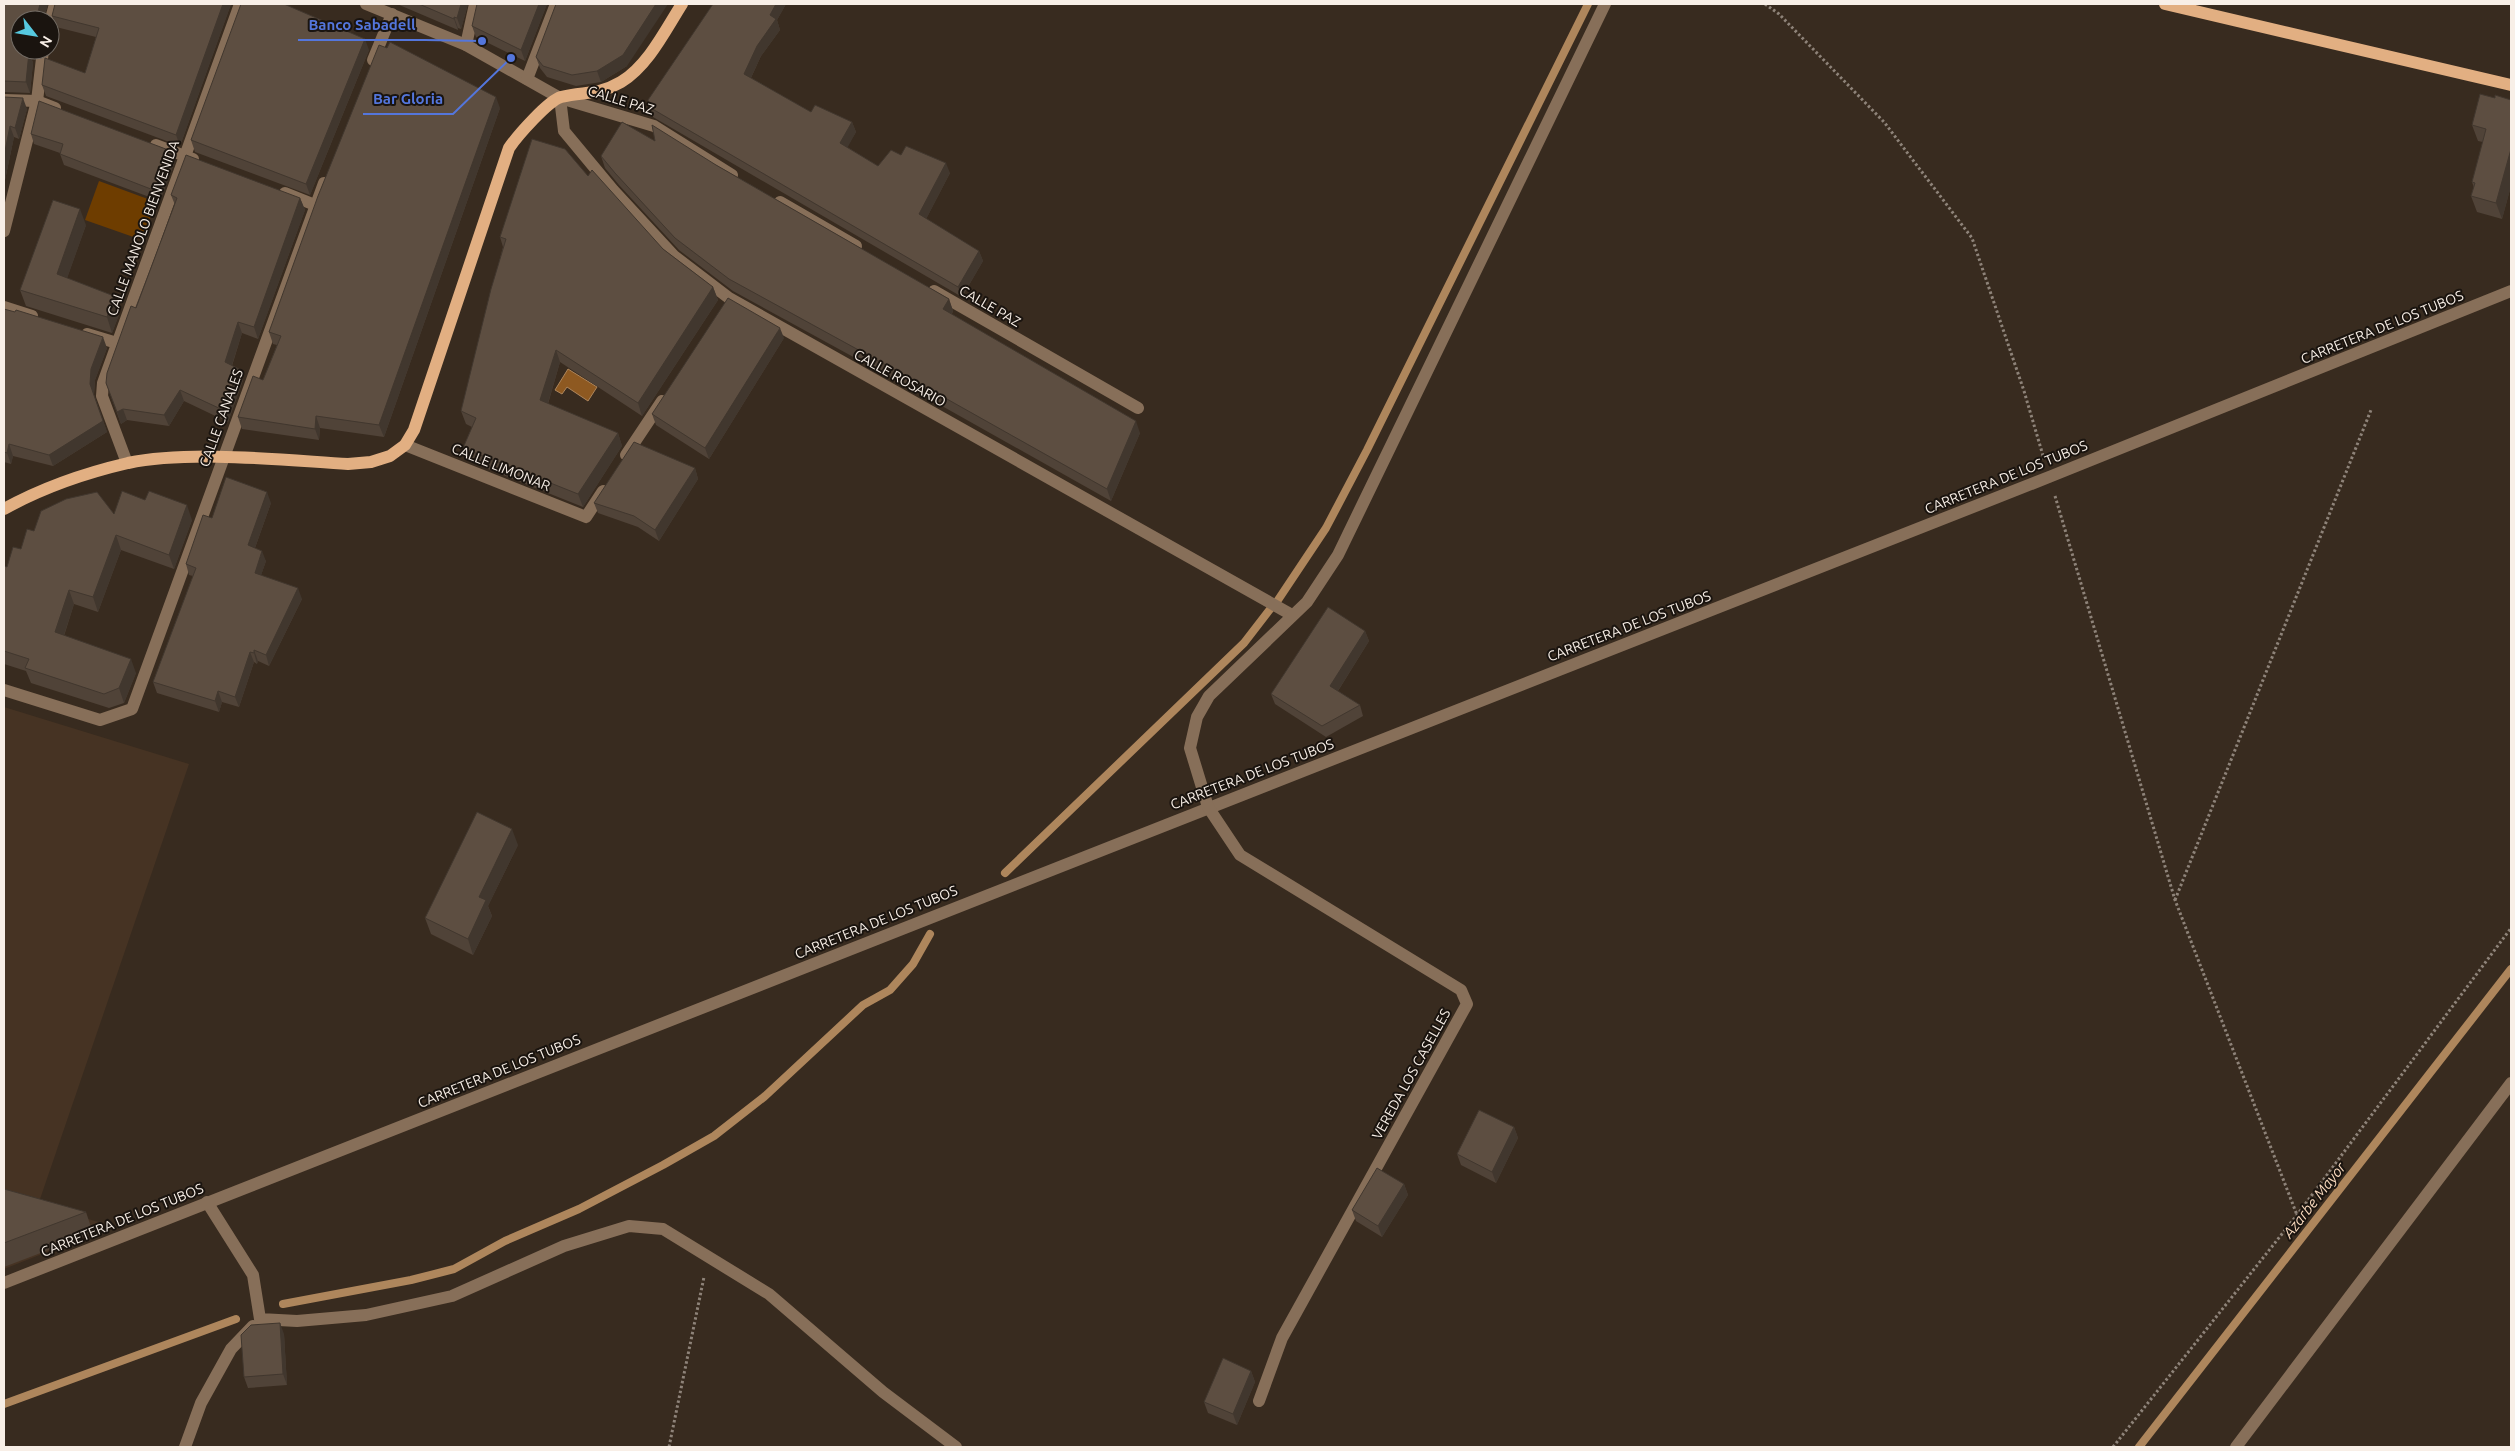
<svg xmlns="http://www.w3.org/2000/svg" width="2515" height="1451" font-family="Ubuntu,sans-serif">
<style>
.built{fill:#463323}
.green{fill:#6e3d00}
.water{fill:#8e5921;stroke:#ae865c}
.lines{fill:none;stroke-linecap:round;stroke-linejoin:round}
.stream{stroke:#ae865c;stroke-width:8}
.path{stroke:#8e8379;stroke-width:3;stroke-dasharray:2.5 2.5;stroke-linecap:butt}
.minor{stroke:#876f59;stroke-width:12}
.major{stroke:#e2af82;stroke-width:12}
.wall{fill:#504338}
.shaded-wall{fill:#41372e}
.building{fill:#5d4e41;stroke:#41372e}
.labels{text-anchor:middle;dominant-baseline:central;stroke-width:4;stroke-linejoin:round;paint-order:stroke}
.street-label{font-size:14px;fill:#f8efe7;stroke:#1a140f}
.water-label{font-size:15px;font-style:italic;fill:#f9d9bd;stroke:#1a140f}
.leader{fill:none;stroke:#5476dc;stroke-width:2}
.callout-dot{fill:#5476dc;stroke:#1a140f;stroke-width:2}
.callout-label{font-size:15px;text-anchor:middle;font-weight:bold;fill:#5476dc;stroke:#1a140f;stroke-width:4;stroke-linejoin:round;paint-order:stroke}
</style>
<rect width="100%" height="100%" fill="#382b1f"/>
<path class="built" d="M4,707L189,764L38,1205L113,1226L4,1269Z"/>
<path class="green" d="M99,181L156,202L142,240L85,220Z"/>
<path class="water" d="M568,369L597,387L588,401L567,387L562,394L555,390Z"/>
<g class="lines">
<g class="stream">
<path d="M1276,603L1326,528L1367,450L1588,4"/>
<path d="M1005,873L1244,643L1271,608"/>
<path d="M283,1304L411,1280L454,1269L505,1241L579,1209L663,1165L714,1136L764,1097L863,1005L890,990L913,964L930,934"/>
<path d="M4,1404L236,1319"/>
<path d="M2139,1447L2511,969"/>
</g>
<g class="path">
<path d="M1765,4L1779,14L1884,122L1972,238L2024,391L2044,459"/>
<path d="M2055,496L2175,900L2297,1215"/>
<path d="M2175,900L2371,410"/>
<path d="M669,1447L704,1277"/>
<path d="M2113,1447L2297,1215L2511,928"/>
</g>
<g class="minor">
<path d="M366,4L466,45L560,98L654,126L732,175"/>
<path d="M50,22L55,4"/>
<path d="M466,45L475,4"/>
<path d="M373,60L392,14"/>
<path d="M527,79L556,4"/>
<path d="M560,98L564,131L613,190L674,256L729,298L1292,615"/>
<path d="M4,100L37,101L55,108"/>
<path d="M156,145L193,159"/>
<path d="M285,193L315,205"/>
<path d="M780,202L856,246"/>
<path d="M4,231L37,101L43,50"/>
<path d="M934,291L1138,408"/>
<path d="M4,307L32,316"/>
<path d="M87,334L117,343"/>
<path d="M405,445L586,517L603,491"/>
<path d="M626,455L662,401"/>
<path d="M127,463L102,396L103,383L240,4"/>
<path d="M4,690L100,720L132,709L324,183"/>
<path d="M207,1202L253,1275L260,1319L297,1321L366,1315L452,1296L564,1246L629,1226L663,1229L769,1294L883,1392L956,1447"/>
<path d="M4,1283L2049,477L2511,291"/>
<path d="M1259,1401L1282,1338L1467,1004L1461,990L1240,855L1208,807L1190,748L1197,717L1209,696L1307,602L1338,555L1605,4"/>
<path d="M185,1447L201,1403L231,1349L253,1326"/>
<path d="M2236,1447L2511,1083"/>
</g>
<g class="major">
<path d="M2165,4L2511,85"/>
<path d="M4,509C42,488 85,473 128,463C191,450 282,460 348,464L371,462L390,456L405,445L414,430L509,148C518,135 548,101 561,97C584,91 597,96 621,82C648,66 666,29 682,4"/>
</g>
</g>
<g class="wall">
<path d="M4,4H48L43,20H20V50H35L32,60L33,63L30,93L4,92Z"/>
<path d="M231,4L180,146L46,96L42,85L85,73L96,37L56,27L52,16Z"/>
<path d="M397,4H468L461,29L458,28V30Z"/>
<path d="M547,4L525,61L476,37L472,26Z"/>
<path d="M713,4H786L777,20L780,30L761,56L751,78L811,112L852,122L856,132L847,147L878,166L901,155L950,173L926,219L979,251L983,261L962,297L653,117L649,107Z"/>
<path d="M369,50L310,195L195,152L191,140Z"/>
<path d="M536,57L627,66L601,82L576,86L547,77L540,68Z"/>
<path d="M4,97L27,109L19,139L14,137L4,185Z"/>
<path d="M2495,98L2511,100V186L2502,219L2477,212L2471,196L2474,188L2472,182L2483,142L2478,141L2472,125Z"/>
<path d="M500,108L384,437L320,428L319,440L242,429L238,417L263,380L277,345L273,344L269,332Z"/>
<path d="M31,134L175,161L160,201L64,165L60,154V153L34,144Z"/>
<path d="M655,141L716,165L949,299L953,311L952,314L1140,433L1111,501L910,388L733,291L679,250L619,185L605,168L601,156Z"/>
<path d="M588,176L663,249L713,287L718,300L642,416L560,362L548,404L618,433L622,446L583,507L468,461L463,448L472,427L466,424L461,411L503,247L500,237Z"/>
<path d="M171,195L300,198L305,210L258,339L242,333L232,366L243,380L228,422L184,401L169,426L127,420L121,424L106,383L175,205Z"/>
<path d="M86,225L67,278L114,296L120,312L112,333L26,306L20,290Z"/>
<path d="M4,309L107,348L95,380L94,395L107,432L53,466L13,456L11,464L4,462Z"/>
<path d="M784,338L709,459L656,425L652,414Z"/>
<path d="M695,468L698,479L659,541L638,527L598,513L594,503Z"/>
<path d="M271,503L255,548L266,561L261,575L302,599L269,666L258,661L257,664L254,662L239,707L222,702L219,712L157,693L153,682L193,576L189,575L186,564L212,518Z"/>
<path d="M114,514L192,520L174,569L121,550L98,612L74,604L64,636L136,673L124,703L109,708L31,683L26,671L4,664V566L7,567L34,531Z"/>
<path d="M1365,631L1369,641L1338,691L1360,705L1363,716L1326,737L1275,704L1271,694Z"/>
<path d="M518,845L488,906L492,916L473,955L431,934L425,918Z"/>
<path d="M1514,1127L1518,1138L1496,1183L1461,1165L1457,1154Z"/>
<path d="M1404,1184L1408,1195L1382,1237L1356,1221L1352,1210Z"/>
<path d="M4,1189L86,1212L93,1233L4,1267Z"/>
<path d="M284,1334L287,1385L248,1388L244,1377Z"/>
<path d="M1251,1371L1255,1382L1237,1425L1208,1413L1204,1402Z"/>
</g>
<g class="shaded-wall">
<path d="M40,4H48L43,20H36Z"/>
<path d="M223,4H231L180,146L176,135Z"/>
<path d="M461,4H468L461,29L457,18Z"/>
<path d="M539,4H547L525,61L521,50Z"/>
<path d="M656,4H668L627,66L601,82L597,71Z"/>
<path d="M776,4H786L777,20L780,30L761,56L748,84L744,74L770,15Z"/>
<path d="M454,17L458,28V30L454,19Z"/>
<path d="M365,39L369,50L310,195L306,184Z"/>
<path d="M28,50H35L32,60L33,63L30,93L26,82Z"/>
<path d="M496,97L500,108L384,437L379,425Z"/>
<path d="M23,98L27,109L19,139L15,128Z"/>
<path d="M852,122L856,132L844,154L840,143Z"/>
<path d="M10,126L14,137L4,185V156Z"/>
<path d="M2511,149V186L2502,219L2496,203Z"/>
<path d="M171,151L175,161L160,201L156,191Z"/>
<path d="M946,163L950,173L923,225L919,214Z"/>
<path d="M300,198L305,210L258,339L254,327Z"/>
<path d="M80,209L86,225L63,290L57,274Z"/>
<path d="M979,251L983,261L962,297L958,287Z"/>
<path d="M713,287L718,300L642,416L638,403Z"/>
<path d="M114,296L120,312L112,333L107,317Z"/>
<path d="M949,299L953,311L948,320L943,309Z"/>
<path d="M238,322L242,333L229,374L225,362Z"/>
<path d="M780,328L784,338L709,459L705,448Z"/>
<path d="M103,337L107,348L95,380L94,395L107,432L53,466L49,455L90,384L91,369Z"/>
<path d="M556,350L560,362L545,413L540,400Z"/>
<path d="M239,369L243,380L228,422L223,410Z"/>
<path d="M180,390L184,401L169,426L164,415Z"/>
<path d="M123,409L127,420L121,424L117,412Z"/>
<path d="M316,416L320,428L319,440L315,429Z"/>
<path d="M1136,421L1140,433L1111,501L1107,489Z"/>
<path d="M618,433L622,446L583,507L578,494Z"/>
<path d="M9,444L13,456L11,464L7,453Z"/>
<path d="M695,468L698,479L659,541L655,530Z"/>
<path d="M267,492L271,503L252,556L248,545Z"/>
<path d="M187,505L192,520L174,569L169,555Z"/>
<path d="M116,535L121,550L98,612L93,597Z"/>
<path d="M262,551L266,561L258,584L255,573Z"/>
<path d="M298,588L302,599L269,666L266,655Z"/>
<path d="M69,590L74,604L60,647L55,632Z"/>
<path d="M1365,631L1369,641L1334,697L1330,686Z"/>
<path d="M254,650L258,661L257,664L254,653Z"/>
<path d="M250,652L254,662L239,707L235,697Z"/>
<path d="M131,659L136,673L124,703L119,688Z"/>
<path d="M218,691L222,702L219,712L215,701Z"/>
<path d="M512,829L518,845L488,906L492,916L473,955L468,939L479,897Z"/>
<path d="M1514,1127L1518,1138L1496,1183L1492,1172Z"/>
<path d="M1404,1184L1408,1195L1382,1237L1378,1226Z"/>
<path d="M280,1323L284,1334L287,1385L283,1374Z"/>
<path d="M1251,1371L1255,1382L1237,1425L1233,1414Z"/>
</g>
<g class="building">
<path d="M4,4H40L36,20H20V50H28L27,51L29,52L26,82L4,81Z"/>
<path d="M55,4H223L176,135L42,85L45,58L85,73L99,28L52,16Z"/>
<path d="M241,4H284L365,39L306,184L191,140Z"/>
<path d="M419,4H461L457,18L454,17V19Z"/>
<path d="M477,4H539L521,50L472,26Z"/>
<path d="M556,4H656L623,55L597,71L572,75L543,66L536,57Z"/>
<path d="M713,4H776L770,15L776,19L757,46L744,74L811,112L815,105L852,122L840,143L878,166L891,150L901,155L906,146L946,163L919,214L979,251L958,287L649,107L648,100Z"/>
<path d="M390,42L496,97L379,425L316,416L315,429L238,417L253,376L263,380L281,336L269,332L318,196L379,45L387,48Z"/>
<path d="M2480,94L2495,98V95L2511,100V149L2496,203L2471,196L2475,183L2472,182L2486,129L2472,125Z"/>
<path d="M4,97L23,98L15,128L10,126L4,156Z"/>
<path d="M39,101L171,151L156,191L60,154L63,144L31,134Z"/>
<path d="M622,122L655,141L652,125L716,165L949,299L943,309L1136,421L1107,489L906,376L729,279L675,238L615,173L601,156Z"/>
<path d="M532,139L565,149L588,176L592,170L663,249L713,287L638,403L556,350L540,400L618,433L578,494L463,448L476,418L461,411L491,289L506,239L500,237Z"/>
<path d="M186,155L300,198L254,327L238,322L225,362L239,369L223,410L180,390L164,415L123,409L117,412L106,383L107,373L131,306L136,308L177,198L171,195Z"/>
<path d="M53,200L80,209L57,274L114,296L107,317L20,290Z"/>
<path d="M728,298L780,328L705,448L652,414Z"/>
<path d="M4,309L15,312L16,310L103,337L91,369L90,384L103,421L49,455L9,444L7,453L4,452Z"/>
<path d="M634,442L695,468L655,530L634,516L594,503Z"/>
<path d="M226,477L267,492L248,545L262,551L255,573L298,588L266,655L254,650V653L250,652L235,697L218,691L215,701L153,682L196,568L186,564L203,515L212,518Z"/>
<path d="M122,491L145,500L149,491L187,505L169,555L116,535L93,597L69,590L55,632L131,659L119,688L104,694L25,668L29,659L4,651V566L7,567L13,547L21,549L27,529L34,531L41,511L66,499L97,492L114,514Z"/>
<path d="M1328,607L1365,631L1330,686L1360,705L1322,726L1271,694Z"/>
<path d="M477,812L512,829L479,897L486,900L468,939L425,918Z"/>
<path d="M1479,1110L1514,1127L1492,1172L1457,1154Z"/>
<path d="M1377,1168L1404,1184L1378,1226L1352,1210Z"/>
<path d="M4,1189L86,1212L4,1243Z"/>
<path d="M280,1323L283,1374L244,1377L241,1335L251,1325Z"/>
<path d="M1223,1358L1251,1371L1233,1414L1204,1402Z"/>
</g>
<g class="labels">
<g class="street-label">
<text transform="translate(621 100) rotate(17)">CALLE PAZ</text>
<text transform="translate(143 228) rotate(-70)">CALLE MANOLO BIENVENIDA</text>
<text transform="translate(990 306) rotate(30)">CALLE PAZ</text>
<text transform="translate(2382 327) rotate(-22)">CARRETERA DE LOS TUBOS</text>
<text transform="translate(900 378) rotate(29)">CALLE ROSARIO</text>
<text transform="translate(221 418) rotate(-70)">CALLE CANALES</text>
<text transform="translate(501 467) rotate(22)">CALLE LIMONAR</text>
<text transform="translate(2006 477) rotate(-22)">CARRETERA DE LOS TUBOS</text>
<text transform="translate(1629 626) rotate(-21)">CARRETERA DE LOS TUBOS</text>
<text transform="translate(1252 774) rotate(-21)">CARRETERA DE LOS TUBOS</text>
<text transform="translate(876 922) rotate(-22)">CARRETERA DE LOS TUBOS</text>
<text transform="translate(499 1071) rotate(-22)">CARRETERA DE LOS TUBOS</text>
<text transform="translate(1411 1074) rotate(-61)">VEREDA LOS CASELLES</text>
<text transform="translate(122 1220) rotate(-22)">CARRETERA DE LOS TUBOS</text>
</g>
<g class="water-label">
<text transform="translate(2314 1200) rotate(-52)">Azarbe Mayor</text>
</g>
</g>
<path class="leader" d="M482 41L425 40H298M511 58L453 114H363"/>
<g class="callout-dot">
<circle cx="482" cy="41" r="5"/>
<circle cx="511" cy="58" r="5"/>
</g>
<g class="callout-label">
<text x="362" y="30">Banco Sabadell</text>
<text x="408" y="104">Bar Gloria</text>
</g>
<rect width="2515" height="1451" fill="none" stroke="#f8efe7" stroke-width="10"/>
<g transform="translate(35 35) rotate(121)"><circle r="24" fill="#1a140f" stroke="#736c65"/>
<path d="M0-4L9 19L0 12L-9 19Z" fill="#56c9e0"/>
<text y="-8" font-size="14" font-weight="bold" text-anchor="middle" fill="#f8efe7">N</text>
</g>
</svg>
